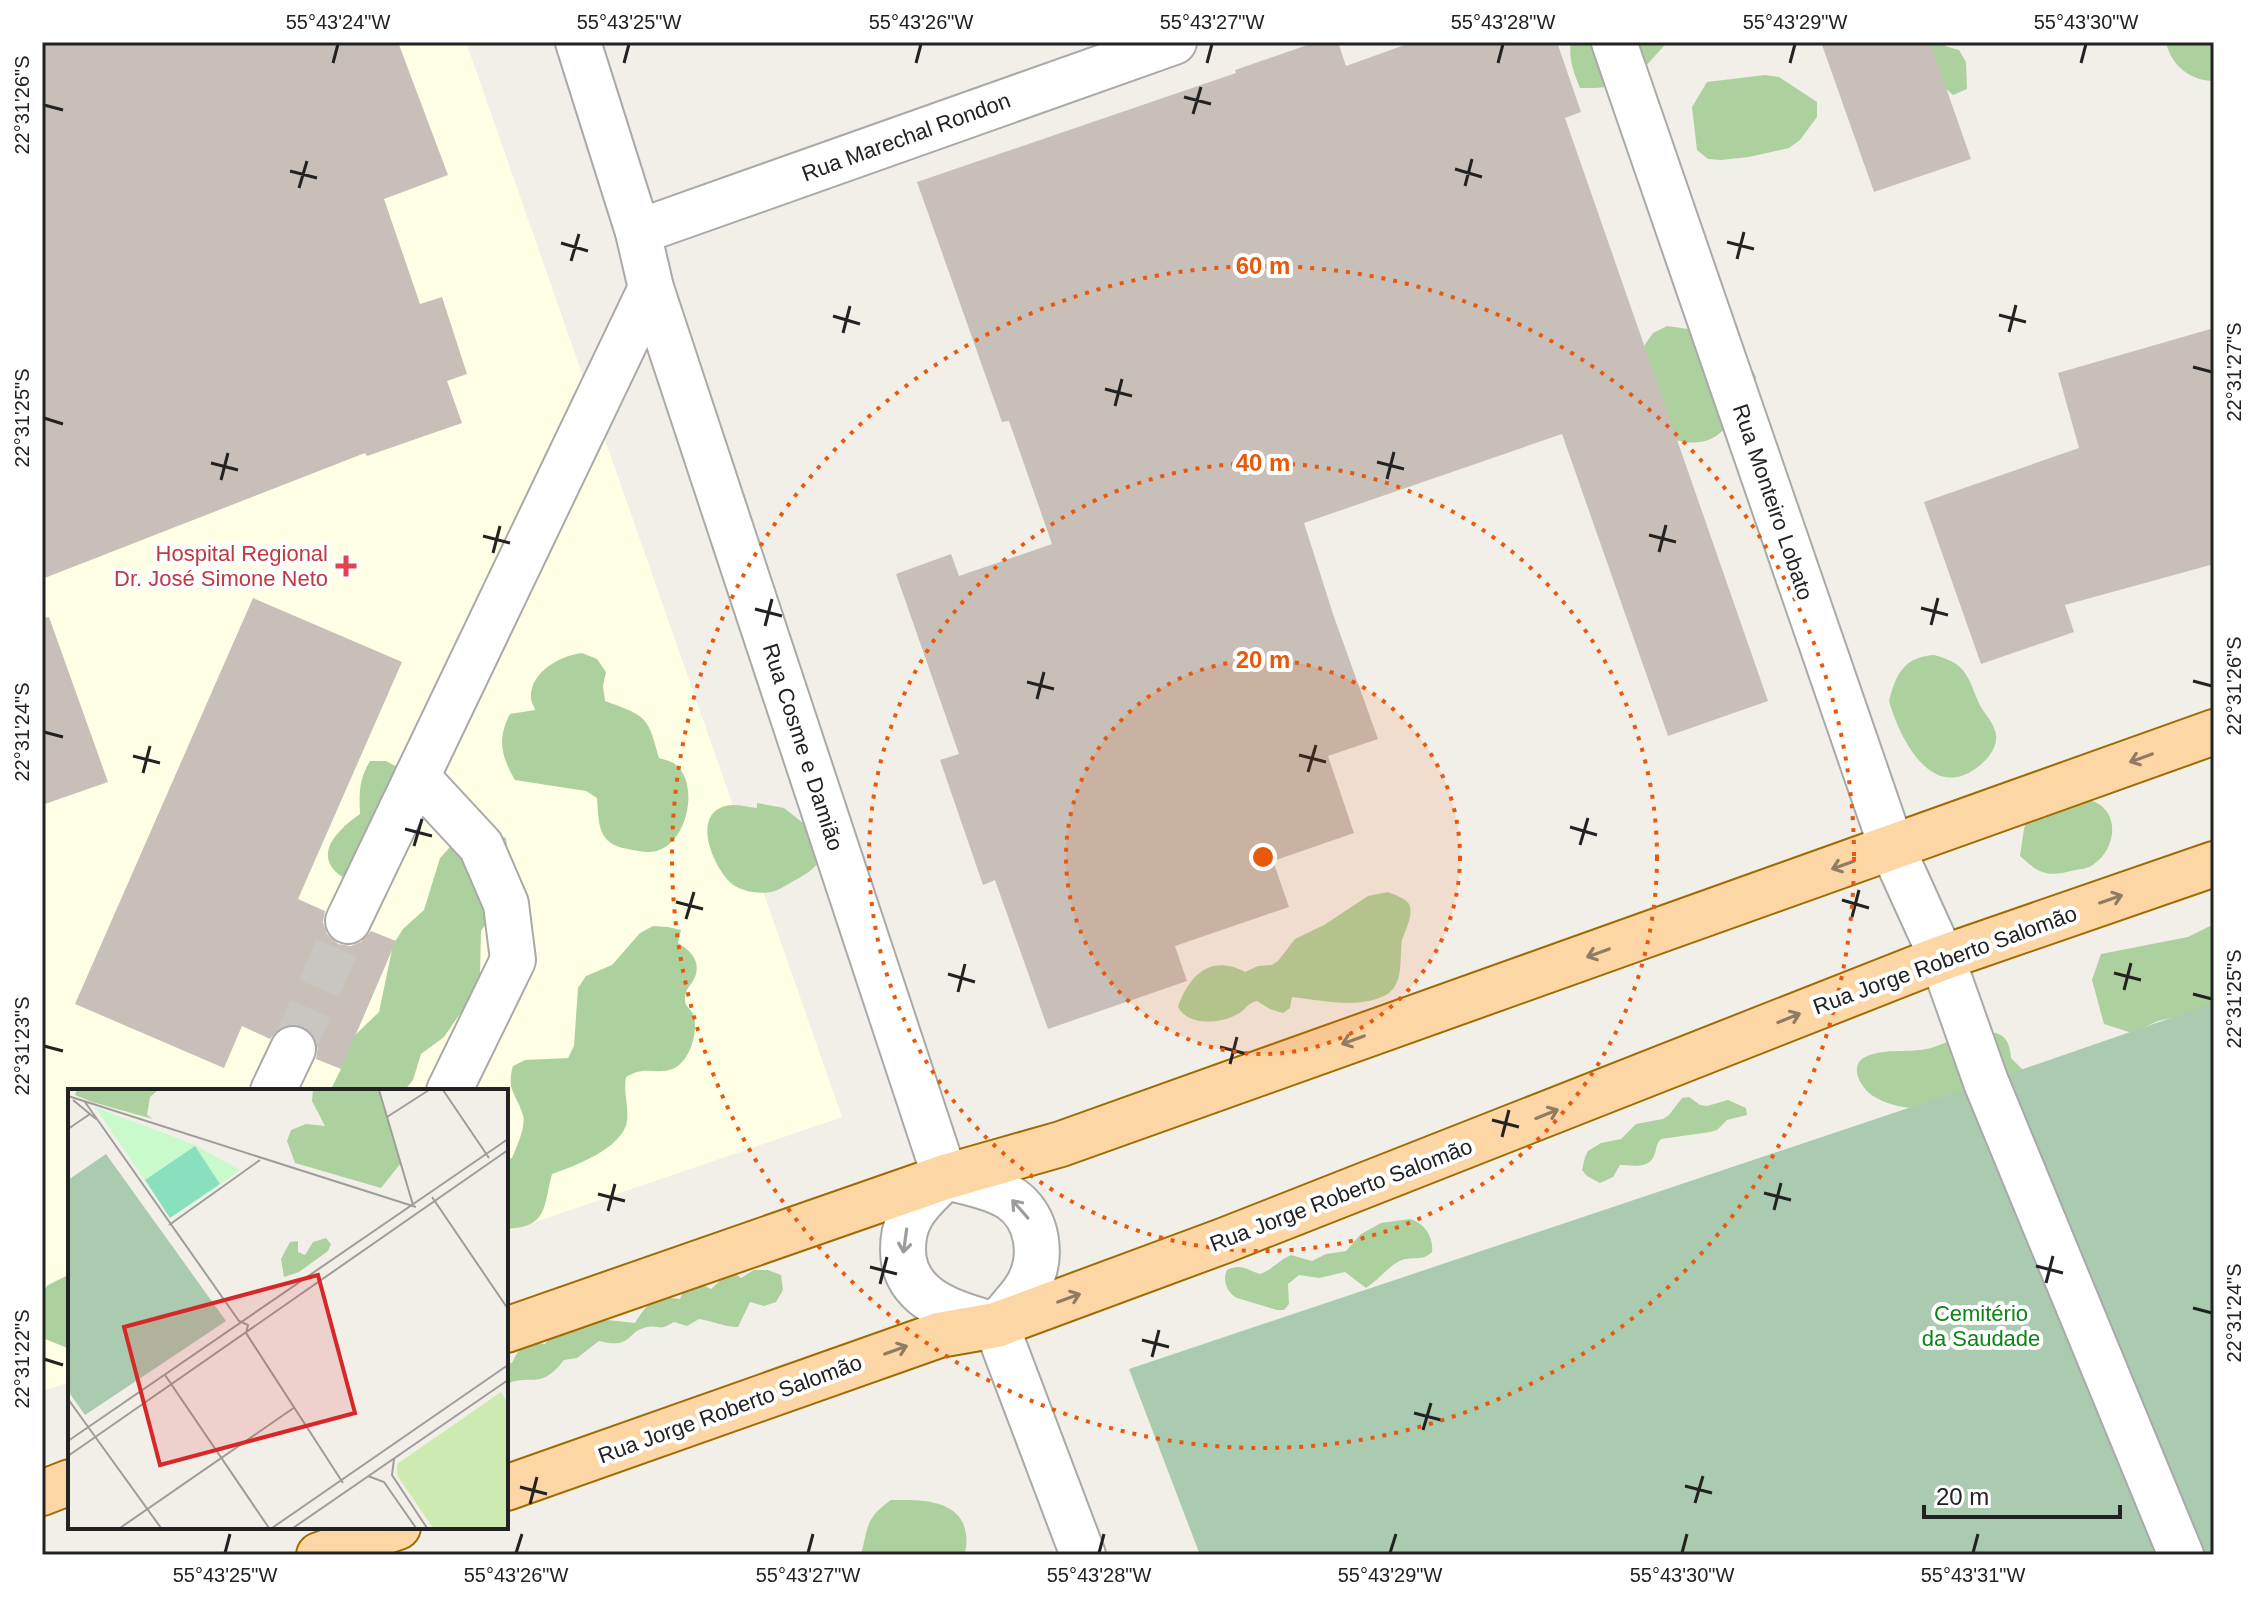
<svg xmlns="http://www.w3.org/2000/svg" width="2256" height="1597" font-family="Arial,sans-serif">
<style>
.education{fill:#ffffe5}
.forest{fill:#add19e}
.cemetery{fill:#aacbaf}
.building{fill:#c7bfb8}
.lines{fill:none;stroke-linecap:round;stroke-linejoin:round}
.minor-tunnel{stroke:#c8c6c1;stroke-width:44;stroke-dasharray:44 22;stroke-linecap:butt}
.minor-casing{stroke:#a9a9a9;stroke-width:48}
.major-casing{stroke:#a06b00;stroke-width:48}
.minor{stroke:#fff;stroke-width:44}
.major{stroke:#fcd6a4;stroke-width:44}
.oneway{stroke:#8f7c63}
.oneway2{stroke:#9c9c9c}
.ticks{fill:none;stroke:#222;stroke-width:3}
.ring{fill:none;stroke:#e8590c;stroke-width:4;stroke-dasharray:4 8}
.health-dot{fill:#e0444e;stroke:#fff;stroke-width:3}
.labels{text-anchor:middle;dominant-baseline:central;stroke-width:8;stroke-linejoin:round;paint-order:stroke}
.street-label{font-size:22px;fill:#222;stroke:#fff}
.health-label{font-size:22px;fill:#be3a42;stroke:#fff;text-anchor:end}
.park-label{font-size:22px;fill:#0c8416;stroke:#fff}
.inset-road{fill:none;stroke:#9f9d99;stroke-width:2}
.view{fill:#d62828;fill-opacity:0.15;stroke:#d62828;stroke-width:4}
.inset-edge{fill:none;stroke:#222;stroke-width:4}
.centre{fill:#e8590c;stroke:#fff;stroke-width:4}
.ring-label{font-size:24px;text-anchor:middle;font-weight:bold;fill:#e8590c;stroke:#fff;stroke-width:8;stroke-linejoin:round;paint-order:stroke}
.neatline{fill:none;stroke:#222;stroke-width:3}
.ticks-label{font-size:20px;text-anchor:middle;fill:#222}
</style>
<rect width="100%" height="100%" fill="#f2efe9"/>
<path class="education" d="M42,42H466L842,1117L506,1232V1091H70V1382L42,1391Z"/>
<g class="forest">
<path d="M1571,42H1665L1664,46C1633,80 1629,89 1580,88C1574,74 1568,57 1571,42Z"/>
<path d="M1930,42H1946L1945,46L1959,50L1966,62L1967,89L1953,95L1942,85Z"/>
<path d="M2166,42H2214V81C2191,81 2171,66 2166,42Z"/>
<path d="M1765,75L1779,77L1817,102V117L1800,140L1789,148L1749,157L1721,160L1708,159L1697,150L1692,107L1707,82Z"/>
<path d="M1667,326L1695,330L1737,363L1750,365L1756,377V392C1726,426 1717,455 1666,437L1644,346L1653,333Z"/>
<path d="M582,653L597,659L606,672L603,686L605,701C646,716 648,716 659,758C665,760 672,761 676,765C699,784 688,840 659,850C650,854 638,851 628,849C597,844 599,824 597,798L586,791L515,780C501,756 497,739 510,714L535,710C534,706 531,702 531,698C529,672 562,655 582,653Z"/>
<path d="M1934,655C1965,663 1967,674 1978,701C1983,714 1998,725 1996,740C1995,752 1984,763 1975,769C1930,801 1899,736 1889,701C1896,674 1904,657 1934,655Z"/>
<path d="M370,761H386L399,768L357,883C329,875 317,854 340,831C346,824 353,819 360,814C359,793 359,779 370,761Z"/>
<path d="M2064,797C2074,798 2086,798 2095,802C2121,814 2115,850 2094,864C2088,869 2079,869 2071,871C2063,873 2053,875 2046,873C2036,871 2028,863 2020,856L2024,829L2028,816Z"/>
<path d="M757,803L784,808L817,834L821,859C813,871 804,875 792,882C786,885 780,889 775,891C763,895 742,892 732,884C715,870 693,821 720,808C732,802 745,807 757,808Z"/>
<path d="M492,834L506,838L510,868L497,907L481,931L480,976L477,989L444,1037L421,1054L413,1080L404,1091H330L341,1069L343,1055L348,1042L379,1012L393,945L403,929L424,910L440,858L450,847Z"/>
<path d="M1388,892C1395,895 1405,898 1409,904C1414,915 1405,930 1402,940C1399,958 1405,986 1384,996C1356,1009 1321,1000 1292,997L1290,1008L1283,1013L1270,1009L1257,1001C1247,1003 1245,1011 1236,1015C1219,1024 1188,1026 1178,1007C1189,975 1211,954 1245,972L1258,966L1272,965L1278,961L1295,939L1324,925L1368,896Z"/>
<path d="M2214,924V1008L2158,1021L2132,1033L2104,1024L2092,980L2101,954L2188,937Z"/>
<path d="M653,926L668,927L681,930L678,943C691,951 701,961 695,977C691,986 685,988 685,999C685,1007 690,1008 693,1014C699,1029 691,1056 679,1065C665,1076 652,1068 637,1072C633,1073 630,1075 626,1077C623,1093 629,1106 627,1121C623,1148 575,1166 552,1174C543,1208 548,1227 506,1229V1159L512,1158C517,1146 526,1127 523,1115C516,1093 506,1090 513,1066L525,1060L568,1058L574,1046L578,988L586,976L612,965L640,933Z"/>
<path d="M1985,1032C2004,1031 2010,1041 2011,1058L2032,1079C1996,1090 1958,1105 1920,1108C1905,1109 1885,1104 1873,1096C1861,1088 1848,1066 1865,1057C1884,1048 1907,1053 1926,1049C1934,1048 1941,1044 1949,1041C1961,1037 1973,1035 1985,1032Z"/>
<path d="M1689,1097L1700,1105L1707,1106L1728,1100L1746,1108L1747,1115L1727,1120L1717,1130L1710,1132L1661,1139C1655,1145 1657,1151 1653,1158C1646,1169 1631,1165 1620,1165L1613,1177L1600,1183L1587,1176L1582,1170L1585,1157L1588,1151L1601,1143L1621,1139L1636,1124L1663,1119L1669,1115L1682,1098Z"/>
<path d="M1410,1219C1425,1223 1434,1238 1432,1252C1422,1262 1413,1256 1402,1260C1390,1264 1379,1280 1366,1288L1345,1272L1319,1278L1299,1275L1288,1284L1289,1304L1284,1310H1277L1237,1298C1227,1293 1222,1280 1227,1270C1241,1263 1247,1270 1260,1274C1272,1270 1279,1260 1291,1255L1312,1261L1326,1254L1346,1251L1361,1234L1381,1223Z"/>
<path d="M754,1270H768L781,1275L783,1290L776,1302L764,1306L750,1302L738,1327C724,1327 713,1321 699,1319L687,1326L674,1322C656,1332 663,1325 648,1327C626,1330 634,1350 599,1341L577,1358L564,1360C540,1391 533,1373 506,1384V1363H512C520,1346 526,1342 545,1344L552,1334L607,1320L635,1323C647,1303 656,1295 680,1299L685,1286L699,1283L711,1289L721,1280L734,1273L741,1278Z"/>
<path d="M70,1274V1349L45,1339L42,1335V1292L48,1285Z"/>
<path d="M891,1500C915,1500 951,1498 963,1523C967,1534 968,1544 964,1555H861C868,1527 866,1517 891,1500Z"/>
</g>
<path class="cemetery" d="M2214,1003V1555H1200L1129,1369L1986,1082Z"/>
<g class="building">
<path d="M42,42H398L448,175L384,199L420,304L442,297L467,374L447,381L462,423L367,456L365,453L42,579Z"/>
<path d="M1316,42H1338L1346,66L1413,42H1557L1581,112L1565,118L1768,701L1668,736L1562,434L1304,523L1334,617L1378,739L1328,756L1354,833L1273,861L1289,907L1175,946L1187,981L1048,1029L995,880L983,885L940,760L959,754L896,574L951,554L959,576L1052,544L1009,421L1002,422L917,182L1236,73L1235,70Z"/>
<path d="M1821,42H1930L1971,159L1874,192Z"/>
<path d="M2214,328V564L2065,605L2074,632L1981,664L1924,502L2079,448L2058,373Z"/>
<path d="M253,598L402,662L298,899L325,911L323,922L327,934L338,944L351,946L361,942L371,931L396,941L341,1069L316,1059L318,1046L314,1036L303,1026L290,1024L280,1028L270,1039L242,1026L224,1068L75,1004Z"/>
<path d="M49,617L108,782L42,805V618Z"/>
</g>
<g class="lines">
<path class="minor-tunnel" d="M293,1049L348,921"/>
<defs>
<g id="minor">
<path d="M578,42L638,232L651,288L945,1177"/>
<path d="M1614,42L1892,848L1942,958L1986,1082L2181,1555"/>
<path d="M638,232L1174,42"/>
<path d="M417,777L481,846L506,904L513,960L449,1091"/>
<path d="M348,921L651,288"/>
<path d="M273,1091L293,1049"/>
<path d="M945,1177C933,1190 916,1203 909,1220C905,1228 903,1240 903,1250C903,1300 957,1315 996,1325"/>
<path d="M945,1177C966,1182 992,1187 1010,1198C1039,1217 1044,1258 1027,1287C1019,1300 1006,1313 996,1325"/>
<path d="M996,1325L1083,1555"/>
</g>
<g id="major">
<path d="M506,1330L945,1177L1061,1144L2214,732"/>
<path d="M506,1488L939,1335L996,1325L1223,1241L1942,958L2214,864"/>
<path d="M42,1493L70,1482"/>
<path d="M319,1555L398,1527"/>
</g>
</defs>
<use href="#minor" class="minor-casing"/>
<use href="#major" class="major-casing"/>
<use href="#minor" class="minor"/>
<use href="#major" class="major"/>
</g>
<defs><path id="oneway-shaft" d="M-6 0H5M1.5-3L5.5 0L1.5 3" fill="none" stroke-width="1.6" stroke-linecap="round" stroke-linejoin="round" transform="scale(2)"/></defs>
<g class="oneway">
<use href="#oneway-shaft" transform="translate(2141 758) rotate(160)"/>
<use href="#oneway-shaft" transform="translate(1843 865) rotate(160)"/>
<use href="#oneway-shaft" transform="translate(2111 899) rotate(-19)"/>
<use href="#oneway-shaft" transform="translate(1598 953) rotate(160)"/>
<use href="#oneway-shaft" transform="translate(1789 1018) rotate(-22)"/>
<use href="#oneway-shaft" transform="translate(1353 1040) rotate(160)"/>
<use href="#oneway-shaft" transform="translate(1547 1114) rotate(-22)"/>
<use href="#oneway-shaft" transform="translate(1069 1298) rotate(-20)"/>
<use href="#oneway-shaft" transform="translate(896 1350) rotate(-20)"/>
</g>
<g class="oneway2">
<use href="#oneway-shaft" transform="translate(1020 1209) rotate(-131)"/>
<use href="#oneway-shaft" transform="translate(905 1241) rotate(98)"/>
</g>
<path class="ticks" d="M333,63L338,44M624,63L629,44M916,63L921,44M1207,63L1212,44M1498,63L1503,44M1790,63L1795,44M2081,63L2086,44M1184,97L1211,104M44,105L63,110M1193,114L1201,87M1455,169L1482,177M290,171L317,178M1465,186L1472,159M299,188L307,161M1727,242L1754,249M561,243L588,251M1737,259L1744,232M571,261L579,234M1999,315L2026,322M833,316L860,324M2009,332L2016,305M843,333L850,306M2193,367L2212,372M1105,389L1132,396M1115,406L1122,379M44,418L63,424M1377,462L1404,469M211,463L238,470M1387,479L1394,452M221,480L228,453M1649,535L1676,542M483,536L510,543M1659,552L1666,525M493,553L500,526M1921,608L1948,615M755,609L782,616M1931,625L1938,598M765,626L772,599M2193,681L2212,686M1027,682L1054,689M1037,699L1044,672M44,732L63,737M1299,755L1326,762M133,756L160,763M1308,772L1316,745M143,773L150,746M1570,827L1597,835M405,829L432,836M1580,845L1588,818M414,846L422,819M1842,900L1869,908M676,902L703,909M1852,917L1859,890M686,919L694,892M2114,973L2141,980M948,974L975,982M2124,990L2131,963M958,992L965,964M2193,994L2212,999M44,1046L63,1051M1220,1047L1247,1054M1230,1064L1237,1037M1492,1120L1519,1127M1502,1137L1509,1110M1764,1193L1791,1200M598,1194L625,1201M1774,1210L1781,1183M608,1211L615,1184M2036,1266L2063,1273M870,1267L897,1274M2046,1283L2053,1256M880,1284L887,1257M2193,1308L2212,1313M1142,1340L1169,1347M1152,1357L1159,1330M44,1359L63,1365M1414,1413L1441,1420M1423,1430L1431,1403M1685,1486L1712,1493M520,1487L547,1494M1695,1503L1703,1476M530,1504L537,1477M225,1553L230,1534M516,1553L522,1534M808,1553L813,1534M1099,1553L1104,1534M1390,1553L1396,1534M1682,1553L1687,1534M1973,1553L1978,1534"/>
<circle cx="1263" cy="857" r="197" fill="#e8590c" fill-opacity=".12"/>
<g class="ring">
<circle cx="1263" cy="857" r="197"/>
<circle cx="1263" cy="857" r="394"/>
<circle cx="1263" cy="857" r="591"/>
</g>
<path class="health-dot" d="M342 554h8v8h8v8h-8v8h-8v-8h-8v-8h8z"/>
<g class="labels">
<g class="street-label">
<text transform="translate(906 137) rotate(-20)">Rua Marechal Rondon</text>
<text transform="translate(1773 502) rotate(71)">Rua Monteiro Lobato</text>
<text transform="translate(803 747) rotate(72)">Rua Cosme e Damião</text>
<text transform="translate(1945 960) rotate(-20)">Rua Jorge Roberto Salomão</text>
<text transform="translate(1341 1195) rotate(-21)">Rua Jorge Roberto Salomão</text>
<text transform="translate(730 1409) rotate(-20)">Rua Jorge Roberto Salomão</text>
</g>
<g class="health-label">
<text x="328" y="553">Hospital Regional<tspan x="328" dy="25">Dr. José Simone Neto</tspan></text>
</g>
<g class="park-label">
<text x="1981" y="1313">Cemitério<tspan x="1981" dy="25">da Saudade</tspan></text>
</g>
</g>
<g transform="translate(68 1089)">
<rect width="440" height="440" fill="#f2efe9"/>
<path d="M433,303L440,315V439H365L329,386V375Z" fill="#cdebb0"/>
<path d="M9,1H90L82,8L79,26L85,30L24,13L7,6ZM245,1H311L333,74L313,99L227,74L219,52L223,41L238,35L257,37L244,12ZM258,149L263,155L260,162L231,183L216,188L213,170L222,153L230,152V163L237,166L245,153Z" fill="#add19e"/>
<path d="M38,65L158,232L17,326L0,302V91Z" fill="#aacbaf"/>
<path d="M27,18L127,56L172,81L152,95L127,57L77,91Z" fill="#c8facc"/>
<path d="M127,57L152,95L102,129L77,91Z" fill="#88e0be"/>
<path class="inset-road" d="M311,1L345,116M375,1L421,69M0,7L348,118M5,11L28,30M17,13L171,232L180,236L178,244L275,394M319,28L361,1M0,40L22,25M364,108L440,220M101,136L192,71M97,286L201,439M0,310L93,439M0,352L440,50M0,367L440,61M326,370L324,386L359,439M300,387L316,393L348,439M52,439L227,318M204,439L440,276M225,439L440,291"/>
<path class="view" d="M250,186L287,324L92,376L56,238Z"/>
<rect width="440" height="440" class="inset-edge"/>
</g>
<circle cx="1263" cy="857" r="12" class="centre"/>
<g class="ring-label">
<text x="1263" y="274">60 m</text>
<text x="1263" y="471">40 m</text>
<text x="1263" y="668">20 m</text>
</g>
<rect width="2256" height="1597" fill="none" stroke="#ffffff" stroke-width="88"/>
<path d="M1924 1505v12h196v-12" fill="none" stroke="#222222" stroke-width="4"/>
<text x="1936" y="1505" font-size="24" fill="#222222" stroke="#ffffff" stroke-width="6" paint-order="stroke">20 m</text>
<rect x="44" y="44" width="2168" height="1509" class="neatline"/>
<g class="ticks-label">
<text x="338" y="29">55°43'24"W</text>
<text x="629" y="29">55°43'25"W</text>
<text x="921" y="29">55°43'26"W</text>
<text x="1212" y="29">55°43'27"W</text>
<text x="1503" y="29">55°43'28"W</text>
<text x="1795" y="29">55°43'29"W</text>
<text x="2086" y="29">55°43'30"W</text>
<text transform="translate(22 105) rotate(-90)" y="7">22°31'26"S</text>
<text transform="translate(2234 372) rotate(-90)" y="7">22°31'27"S</text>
<text transform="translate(22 418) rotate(-90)" y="7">22°31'25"S</text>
<text transform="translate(2234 686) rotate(-90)" y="7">22°31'26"S</text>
<text transform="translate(22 732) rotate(-90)" y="7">22°31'24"S</text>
<text transform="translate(2234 999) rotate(-90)" y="7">22°31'25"S</text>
<text transform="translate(22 1046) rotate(-90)" y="7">22°31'23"S</text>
<text transform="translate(2234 1313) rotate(-90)" y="7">22°31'24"S</text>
<text transform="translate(22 1359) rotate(-90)" y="7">22°31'22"S</text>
<text x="225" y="1582">55°43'25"W</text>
<text x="516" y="1582">55°43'26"W</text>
<text x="808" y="1582">55°43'27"W</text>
<text x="1099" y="1582">55°43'28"W</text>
<text x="1390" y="1582">55°43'29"W</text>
<text x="1682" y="1582">55°43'30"W</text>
<text x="1973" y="1582">55°43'31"W</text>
</g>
</svg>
